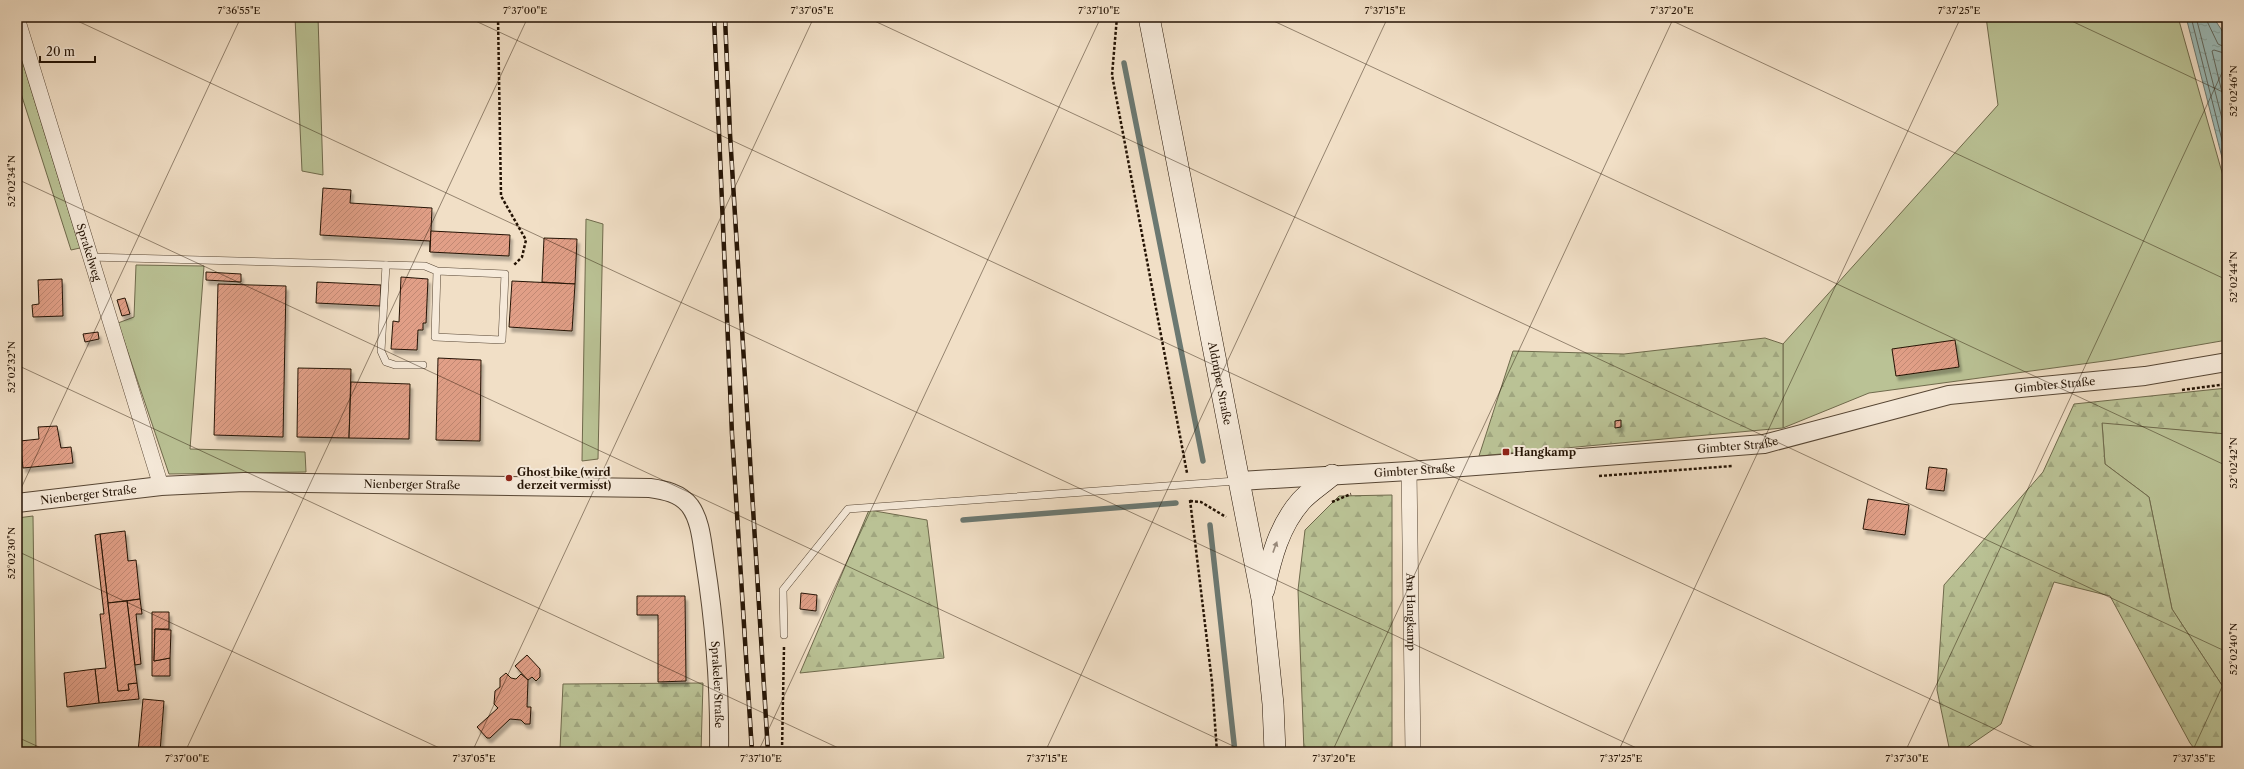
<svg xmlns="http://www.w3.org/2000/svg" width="2244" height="769" font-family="'Libre Caslon Text',serif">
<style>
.green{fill:#bac295;stroke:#6f6a4c}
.forest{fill:url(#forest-firs);stroke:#6f6a4c}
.water{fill:url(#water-ripples);stroke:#6b7871}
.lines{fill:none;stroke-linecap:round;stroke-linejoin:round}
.shore{stroke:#60685f;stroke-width:1}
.stream{stroke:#6b7871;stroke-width:5.5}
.building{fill:url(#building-hatch);stroke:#241304;filter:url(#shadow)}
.service-casing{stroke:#574634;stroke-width:8}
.minor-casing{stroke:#574634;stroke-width:16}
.tertiary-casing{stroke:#574634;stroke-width:20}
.secondary-casing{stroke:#241304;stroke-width:22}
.path{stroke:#241304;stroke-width:2.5;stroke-dasharray:3 2;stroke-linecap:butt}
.service{stroke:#f6eada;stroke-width:7}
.minor{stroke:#f6eada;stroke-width:15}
.tertiary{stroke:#f6eada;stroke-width:18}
.secondary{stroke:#f6eada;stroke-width:21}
.rail-casing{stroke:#241304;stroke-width:4.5}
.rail{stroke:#f6eada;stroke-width:3;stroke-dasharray:9;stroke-linecap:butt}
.oneway{fill:#98897a}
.ticks{fill:none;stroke:#241304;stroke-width:1;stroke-opacity:0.45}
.poi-dot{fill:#8f2418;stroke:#f6eada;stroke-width:1.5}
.labels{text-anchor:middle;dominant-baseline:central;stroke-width:4;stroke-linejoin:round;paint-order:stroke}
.street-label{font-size:11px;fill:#241304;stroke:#f6eada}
.poi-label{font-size:11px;font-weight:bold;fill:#241304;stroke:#f6eada;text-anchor:start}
.neatline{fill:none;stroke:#241304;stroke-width:1.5}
.ticks-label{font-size:10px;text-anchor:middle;fill:#241304}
</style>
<defs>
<pattern id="forest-firs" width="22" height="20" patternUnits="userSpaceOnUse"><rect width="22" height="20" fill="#bac295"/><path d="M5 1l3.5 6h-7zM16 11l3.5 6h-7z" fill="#a0a67f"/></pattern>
<pattern id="water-ripples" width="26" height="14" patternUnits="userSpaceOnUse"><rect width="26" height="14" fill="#9bbcba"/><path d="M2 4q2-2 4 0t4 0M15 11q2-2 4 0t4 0" fill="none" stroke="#85a19e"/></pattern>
<pattern id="building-hatch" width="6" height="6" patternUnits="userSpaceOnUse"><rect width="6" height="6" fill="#e19f87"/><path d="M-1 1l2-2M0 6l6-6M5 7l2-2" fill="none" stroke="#c18873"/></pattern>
<filter id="shadow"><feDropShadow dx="2.5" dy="4.5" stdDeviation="1" flood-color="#0004"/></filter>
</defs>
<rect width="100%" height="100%" fill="#f1dfc6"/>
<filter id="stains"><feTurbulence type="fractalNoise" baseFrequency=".005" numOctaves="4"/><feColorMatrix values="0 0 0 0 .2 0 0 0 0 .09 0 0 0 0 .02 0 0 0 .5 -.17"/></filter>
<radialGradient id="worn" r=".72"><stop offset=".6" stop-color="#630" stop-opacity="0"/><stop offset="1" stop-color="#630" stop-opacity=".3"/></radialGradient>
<g class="green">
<path d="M295,17H318L323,175L302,171Z"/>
<path d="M1986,17H2178L2227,190V340L2112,360L1869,393L1783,428V344L1998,105Z"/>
<path d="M17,44L80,248L71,250L17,81Z"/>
<path d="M586,219L603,224L598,459L582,461Z"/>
<path d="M136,265L204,266L190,449L305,452L306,472L169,474L118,323L134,317Z"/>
<path d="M2102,422L2227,434V693L2172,609L2149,497L2105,464Z"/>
<path d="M33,516L36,752H17V518Z"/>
</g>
<g class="forest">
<path d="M1765,338L1783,344V428L1479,456L1513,351L1624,354Z"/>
<path d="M2227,388V434L2102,423L2105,464L2149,497L2172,609L2227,693V752H2197L2190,743L2110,596L2054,582L2001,724L1960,752H1950L1937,690L1944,585L2043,472L2074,404Z"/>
<path d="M1392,495V752H1304L1298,590L1305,530L1339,496Z"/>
<path d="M869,510L927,520L944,658L800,673Z"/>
<path d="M703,683L701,752H563L560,749L563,684Z"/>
</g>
<path class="water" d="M2186,17H2213L2223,32L2227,45V177Z"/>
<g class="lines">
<g class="shore">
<path d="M2191,17L2227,160"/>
<path d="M2196,17L2227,138"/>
<path d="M2205,17L2218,44L2227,48"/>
<path d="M2227,54L2214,50L2212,51L2227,113"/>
</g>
<g class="stream">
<path d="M1124,63L1203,461"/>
<path d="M963,520L1176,503"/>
<path d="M1210,525L1235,752"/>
</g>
</g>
<g class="building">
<path d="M323,188L351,190L350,203L432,208L430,252V241L320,235Z"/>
<path d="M431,231L510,235L509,256L430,252Z"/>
<path d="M544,238L577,239L575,284L542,282Z"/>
<path d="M206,272L241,274V282L206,280Z"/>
<path d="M401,277L428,279L426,323H423V330H418L417,350L391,349L393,321L399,322Z"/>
<path d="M62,279L63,316L33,317L32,305L39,304L38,280Z"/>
<path d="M512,281L575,284L572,331L509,327Z"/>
<path d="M317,282L381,285L380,306L316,303Z"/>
<path d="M218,284L286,286L283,437L214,435Z"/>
<path d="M125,298L130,314L122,316L117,300Z"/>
<path d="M98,332L99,339L85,342L83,334Z"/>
<path d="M1955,340L1959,367L1896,376L1892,349Z"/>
<path d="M438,358L481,360L480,441L436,440Z"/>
<path d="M298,368L351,369L349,438L297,437Z"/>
<path d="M351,382L410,384L409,439L349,438Z"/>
<path d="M1621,420V427L1615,428V421Z"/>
<path d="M57,426L61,448L71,447L73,463L23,468L20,441L39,439L38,427Z"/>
<path d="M1929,467L1947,469L1944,491L1926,489Z"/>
<path d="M1868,499L1909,505L1905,535L1863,529Z"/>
<path d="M125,531L128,561L136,560L140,599L108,603L100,534Z"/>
<path d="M100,534L118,691L129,690L128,684L137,683L139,699L99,703L95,669L106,668L100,614H104L95,535Z"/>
<path d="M801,593L817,595L816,611L800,609Z"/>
<path d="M637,596H685L686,681L658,682V615H637Z"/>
<path d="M140,599L142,614H136L141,664L135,665L127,601Z"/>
<path d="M127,601L137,683L128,684L129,690L118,691L108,603Z"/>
<path d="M152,612H169V629H155L154,661L170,658V676H152Z"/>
<path d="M155,629L171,630L170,658L154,661Z"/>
<path d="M527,655L540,669V677L536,681L532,677L528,680L515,666Z"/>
<path d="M95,669L99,703L67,707L64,673Z"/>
<path d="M506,673L511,678L516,679L521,674L528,680L527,707H531L530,724H525L521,720L510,719L490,738H487L477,727L498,708L494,704L495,691L500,687V678Z"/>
<path d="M143,699L164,701L160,752H138Z"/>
</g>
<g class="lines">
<defs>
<g id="service">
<path d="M89,257L425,266L437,271L505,274L502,340L435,337L437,271"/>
<path d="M386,265L381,351L386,362L395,365H423"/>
<path d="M784,635L783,590L848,509L1236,481"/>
</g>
<g id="minor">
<path id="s1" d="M17,18L161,486"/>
<path id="s2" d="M1409,471L1413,752"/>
</g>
<g id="tertiary">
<path id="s3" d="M1240,481L1409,471L1764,444L1949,395L2145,376L2227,362"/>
<path id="s4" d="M17,503L161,486L244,482L650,488C664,490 680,493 690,506C701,521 702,544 705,561C715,625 720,688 719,752"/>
</g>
<g id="secondary">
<path id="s5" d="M1149,17L1262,599L1273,704L1275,752"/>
<path d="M1264,590C1271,558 1279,526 1301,501C1310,491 1322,484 1332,475"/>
</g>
</defs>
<use href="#service" class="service-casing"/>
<use href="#minor" class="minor-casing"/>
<use href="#tertiary" class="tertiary-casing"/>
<use href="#secondary" class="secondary-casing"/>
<g class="path">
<path d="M498,17L501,196L526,240L522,257L513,266"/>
<path d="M1117,17L1112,75L1187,473"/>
<path d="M2182,390L2227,384"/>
<path d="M1599,476L1732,466"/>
<path d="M1190,500L1212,682L1217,752"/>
<path d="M1190,501L1201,502L1226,517"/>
<path d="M1332,502L1351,494"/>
<path d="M782,750L784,647"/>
</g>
<use href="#service" class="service"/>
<use href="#minor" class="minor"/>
<use href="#tertiary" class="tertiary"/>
<use href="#secondary" class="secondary"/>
<defs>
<g id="rail">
<path d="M714,17L732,434L752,752"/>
<path d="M725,17L730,134L768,752"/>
</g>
</defs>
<use href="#rail" class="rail-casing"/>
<use href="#rail" class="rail"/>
</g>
<defs><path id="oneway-solid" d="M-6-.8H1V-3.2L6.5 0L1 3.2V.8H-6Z"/></defs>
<use class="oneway" href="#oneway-solid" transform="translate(1275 547) rotate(-70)"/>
<path class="ticks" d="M69,17L1645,752M467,17L2044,752M866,17L2227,652M1265,17L2227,466M1664,17L2227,280M2063,17L2227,94M17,179L1246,752M17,365L847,752M17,497L241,17M17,551L448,752M17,737L50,752M185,752L528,17M472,752L814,17M758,752L1101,17M1045,752L1388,17M1332,752L1674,17M1618,752L1961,17M1905,752L2227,62M2192,752L2227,676"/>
<g class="poi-dot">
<rect x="1502" y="448" width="8" height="8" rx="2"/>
<circle cx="509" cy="478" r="4"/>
</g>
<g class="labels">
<g class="street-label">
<text stroke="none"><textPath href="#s1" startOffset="245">Sprakelweg</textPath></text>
<text stroke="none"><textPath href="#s5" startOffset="373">Aldruper Straße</textPath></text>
<text stroke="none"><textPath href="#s3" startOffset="823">Gimbter Straße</textPath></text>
<text stroke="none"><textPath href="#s3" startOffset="499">Gimbter Straße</textPath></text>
<text stroke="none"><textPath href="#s3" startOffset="175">Gimbter Straße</textPath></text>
<text stroke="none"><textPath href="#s4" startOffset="396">Nienberger Straße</textPath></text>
<text stroke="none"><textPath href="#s4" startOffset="72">Nienberger Straße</textPath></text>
<text stroke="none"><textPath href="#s2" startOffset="141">Am Hangkamp</textPath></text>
<text stroke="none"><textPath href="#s4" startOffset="861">Sprakeler Straße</textPath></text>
</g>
<g class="poi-label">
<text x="1514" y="452">Hangkamp</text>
<text x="517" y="472">Ghost bike (wird<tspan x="517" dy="13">derzeit vermisst)</tspan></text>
</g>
</g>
<rect width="2244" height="769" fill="none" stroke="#f1dfc6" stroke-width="44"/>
<path d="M40 56v6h55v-6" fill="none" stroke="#241304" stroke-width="2"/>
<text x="46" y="56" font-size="12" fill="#241304" stroke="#f6eada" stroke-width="3" paint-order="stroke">20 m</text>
<rect x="22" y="22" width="2200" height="725" class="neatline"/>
<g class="ticks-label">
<text x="239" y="14">7°36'55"E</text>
<text x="525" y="14">7°37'00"E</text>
<text x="812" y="14">7°37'05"E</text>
<text x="1099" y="14">7°37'10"E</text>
<text x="1385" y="14">7°37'15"E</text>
<text x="1672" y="14">7°37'20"E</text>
<text x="1959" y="14">7°37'25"E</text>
<text transform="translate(2233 91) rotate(-90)" y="4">52°02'46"N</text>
<text transform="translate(11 181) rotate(-90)" y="4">52°02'34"N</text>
<text transform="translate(2233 277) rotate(-90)" y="4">52°02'44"N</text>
<text transform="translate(11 367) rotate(-90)" y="4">52°02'32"N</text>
<text transform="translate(2233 463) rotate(-90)" y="4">52°02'42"N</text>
<text transform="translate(11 553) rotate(-90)" y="4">52°02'30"N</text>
<text transform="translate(2233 649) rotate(-90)" y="4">52°02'40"N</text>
<text x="187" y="762">7°37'00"E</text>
<text x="474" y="762">7°37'05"E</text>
<text x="761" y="762">7°37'10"E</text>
<text x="1047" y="762">7°37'15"E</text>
<text x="1334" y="762">7°37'20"E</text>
<text x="1621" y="762">7°37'25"E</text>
<text x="1907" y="762">7°37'30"E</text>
<text x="2194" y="762">7°37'35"E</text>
</g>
<rect width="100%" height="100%" filter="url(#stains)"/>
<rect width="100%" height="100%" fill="url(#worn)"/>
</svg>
